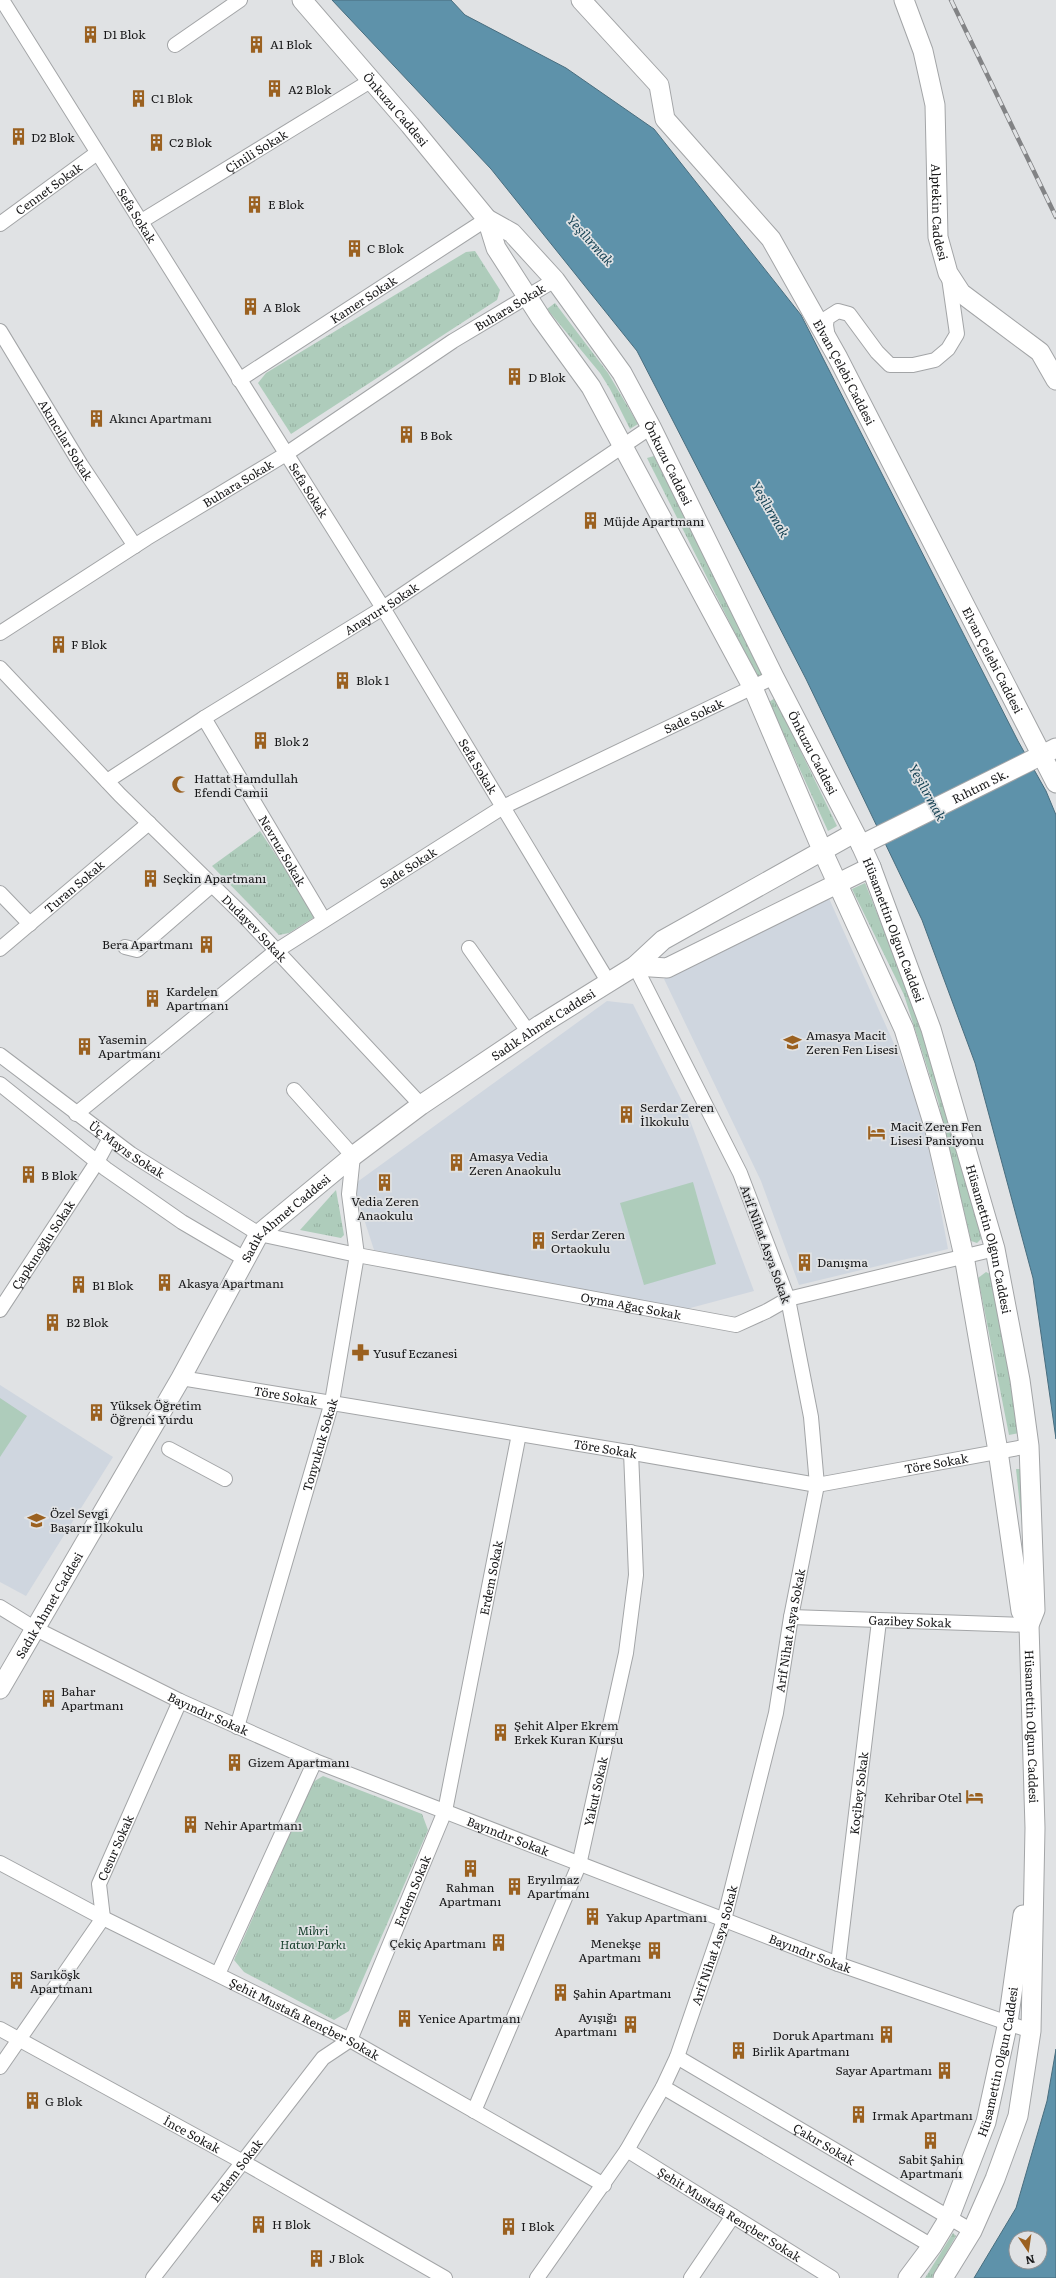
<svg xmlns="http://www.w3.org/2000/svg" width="1056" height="2278" font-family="Literata,serif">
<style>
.built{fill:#cfd6df}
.grass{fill:url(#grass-tufts)}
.pitch{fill:#aeccbb}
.water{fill:#5e92aa;stroke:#496d7e;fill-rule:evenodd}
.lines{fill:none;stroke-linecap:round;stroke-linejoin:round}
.street-casing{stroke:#a3a5a7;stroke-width:16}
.secondary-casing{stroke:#a3a5a7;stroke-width:21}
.street{stroke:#fff;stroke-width:14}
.secondary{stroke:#fff;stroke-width:19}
.rail-casing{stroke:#828385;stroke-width:4.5}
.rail{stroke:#e0e2e4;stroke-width:3;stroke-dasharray:9;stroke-linecap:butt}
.labels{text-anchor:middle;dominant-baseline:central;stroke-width:3.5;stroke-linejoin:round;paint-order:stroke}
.poi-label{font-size:12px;fill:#181819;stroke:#e0e2e4;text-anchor:start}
.street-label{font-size:12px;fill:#181819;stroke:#e0e2e4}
.park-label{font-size:12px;font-style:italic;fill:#143d2a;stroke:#e0e2e4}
.water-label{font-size:13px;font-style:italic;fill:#123f51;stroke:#e0e2e4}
</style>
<defs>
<pattern id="grass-tufts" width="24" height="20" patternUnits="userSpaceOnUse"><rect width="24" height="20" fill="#aeccbb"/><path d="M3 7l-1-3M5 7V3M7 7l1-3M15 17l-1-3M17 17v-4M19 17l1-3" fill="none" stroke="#95aea0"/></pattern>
</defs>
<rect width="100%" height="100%" fill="#e0e2e4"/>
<g class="built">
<path d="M827,894L921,1104L948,1249L799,1285L761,1181L664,979Z"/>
<path d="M607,1001L633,1004L685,1107L754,1291L679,1311L374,1250L353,1185Z"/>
<path d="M0,1385L113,1457L26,1596L0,1582Z"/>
</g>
<g class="grass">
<path d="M475,251L500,290L497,300L291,434L258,383L266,373L466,252Z"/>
<path d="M555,303L608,373L638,424L630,429L610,389L600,373L547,309Z"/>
<path d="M654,456L763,676L758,679L647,458Z"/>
<path d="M775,698L837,826L828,831L769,702Z"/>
<path d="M260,831L316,916L289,933L279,935L212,866Z"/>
<path d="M865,883L910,996L943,1100L982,1238L977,1243L971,1241L938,1101L904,995L852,889Z"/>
<path d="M336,1190L344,1235L341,1238L300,1230Z"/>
<path d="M986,1272L992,1275L1020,1433L1009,1435L978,1278Z"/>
<path d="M1016,1469H1025L1030,1600Z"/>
<path d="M323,1776L422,1814L428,1830L349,2011L334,2020L244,1972L234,1960L313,1782Z"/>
<path d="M953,2233L956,2236L932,2278H925Z"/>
</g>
<g class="pitch">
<path d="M693,1182L716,1264L644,1285L620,1203Z"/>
<path d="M0,1398L27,1416L0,1457Z"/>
</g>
<g class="water">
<path d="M332,0H451L465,15L566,68L654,129L801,315L1018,741L1046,791L1056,815V1439L1033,1278L975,1063L922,920L806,679L637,351L491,169Z"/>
<path d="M1056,2049V2278H974L1016,2208L1047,2101ZM1016,2238H1040V2262H1016Z"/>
</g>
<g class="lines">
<defs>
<g id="street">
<path id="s1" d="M2,0L383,608L609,983"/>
<path d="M175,45L240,0"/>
<path id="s2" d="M140,222L372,80"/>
<path id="s3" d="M0,224L97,153"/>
<path id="s4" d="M0,331L81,465L135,546"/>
<path d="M828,338L826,325L827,318L838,311L849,314L877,352L890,365H913L935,360L948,349L957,334L949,278"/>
<path id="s5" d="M239,380L487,219"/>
<path id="s6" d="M0,633L147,538L286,454L453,341L555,280"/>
<path id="s7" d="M0,668L120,795L246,918L421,1105"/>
<path id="s8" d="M204,718L324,920"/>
<path id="s9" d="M107,781L204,718L383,608L651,427"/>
<path d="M0,893L30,924"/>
<path d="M125,947L137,950L212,885"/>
<path d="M469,948L529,1033"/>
<path id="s10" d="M0,949L149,823"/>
<path id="s11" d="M0,1055L131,1154L259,1234L357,1255L736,1325L767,1311L788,1299L995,1249"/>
<path d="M0,1084L106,1169L182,1222L245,1259"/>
<path id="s12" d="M76,1114L276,951L503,807L774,677"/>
<path id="s13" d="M0,1310L97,1162L110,1138"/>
<path id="s14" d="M181,1378L622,1451L817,1485L1029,1446"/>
<path d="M169,1449L225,1479"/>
<path id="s15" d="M0,1607L34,1628L180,1701L315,1761L838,1964L1031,2031"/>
<path id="s16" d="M791,1617L1029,1625"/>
<path id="s17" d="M237,1727L332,1402L357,1255L349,1194L353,1156L294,1090"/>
<path id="s18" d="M0,1863L103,1918L350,2040L604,2185"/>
<path id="s19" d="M838,1964L879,1621"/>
<path d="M218,1974L315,1761"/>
<path id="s20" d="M0,2029L243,2162L445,2278"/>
<path id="s21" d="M677,2057L972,2231"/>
<path id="s22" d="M0,2067L103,1918L99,1884L180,1701"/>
<path d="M663,2087L932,2246"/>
<path id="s23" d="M474,2111L579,1865L626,1653L636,1575L631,1452"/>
<path id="s24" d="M627,2150L832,2278"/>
<path id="s25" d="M153,2278L323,2058L350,2040L445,1811L519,1434"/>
<path id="s26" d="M537,2278L627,2150L663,2087L677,2057L724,1920L776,1713L791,1617L817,1485L811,1417L788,1299L740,1173L635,966"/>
<path d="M691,2278L733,2216"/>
</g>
<g id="secondary">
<path id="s27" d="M302,0L410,125L487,219L496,248L541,318L591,387L753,688L823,852L904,1029L934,1126L964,1256L998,1451L1021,1611L1029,1625"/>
<path id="s28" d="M581,0L659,85L665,119L771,239L838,358L1056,783"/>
<path id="s29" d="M904,0L923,51L935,105L938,237L948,273L961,293L1040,352L1056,380"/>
<path id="s30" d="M487,219L512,233L555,280L622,373L651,427L774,677L861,845L871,867L931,1029L995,1249L1020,1380L1029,1446L1035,1610L1029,1625L1035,1828L1031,2031L1018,2116L995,2179L972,2231L943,2278"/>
<path id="s31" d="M861,845L1056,748"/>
<path d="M635,966L667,968L871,867"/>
<path id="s32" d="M0,1689L181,1378L259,1234L353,1156L421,1105L540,1025L635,966L663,940L854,833"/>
<path id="s33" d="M908,2278L932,2246L949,2218L986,2122L1008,2022L1023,1915"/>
</g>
</defs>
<use href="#street" class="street-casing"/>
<use href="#secondary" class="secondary-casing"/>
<use href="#street" class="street"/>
<use href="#secondary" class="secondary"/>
<defs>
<path id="rail" d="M951,0L1056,217"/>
</defs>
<use href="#rail" class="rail-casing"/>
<use href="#rail" class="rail"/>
</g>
<defs>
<symbol id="building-bare" viewBox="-9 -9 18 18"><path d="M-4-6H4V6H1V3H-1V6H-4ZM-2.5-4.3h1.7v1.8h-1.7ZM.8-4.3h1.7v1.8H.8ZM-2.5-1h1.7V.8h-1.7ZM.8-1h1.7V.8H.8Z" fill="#9b6120" stroke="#e0e2e4" stroke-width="2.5" paint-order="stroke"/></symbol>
<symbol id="mosque-bare" viewBox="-9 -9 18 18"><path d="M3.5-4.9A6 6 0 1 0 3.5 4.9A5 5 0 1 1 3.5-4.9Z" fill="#9b6120" stroke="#e0e2e4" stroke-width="2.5" paint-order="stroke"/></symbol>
<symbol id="school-bare" viewBox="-9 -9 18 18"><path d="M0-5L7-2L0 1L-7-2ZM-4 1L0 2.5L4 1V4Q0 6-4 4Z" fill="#9b6120" stroke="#e0e2e4" stroke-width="2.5" paint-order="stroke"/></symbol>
<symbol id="hotel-bare" viewBox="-9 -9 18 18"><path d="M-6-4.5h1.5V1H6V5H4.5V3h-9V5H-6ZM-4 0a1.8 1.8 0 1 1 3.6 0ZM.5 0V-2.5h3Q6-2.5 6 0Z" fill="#9b6120" stroke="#e0e2e4" stroke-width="2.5" paint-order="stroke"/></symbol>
<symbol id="pharmacy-bare" viewBox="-9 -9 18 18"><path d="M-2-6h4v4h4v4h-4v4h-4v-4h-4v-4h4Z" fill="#9b6120" stroke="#e0e2e4" stroke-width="2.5" paint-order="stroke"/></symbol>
</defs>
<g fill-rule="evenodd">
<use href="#building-bare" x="78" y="22" width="25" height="25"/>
<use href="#building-bare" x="244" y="32" width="25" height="25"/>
<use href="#building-bare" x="262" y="76" width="25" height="25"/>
<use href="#building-bare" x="126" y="86" width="25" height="25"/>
<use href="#building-bare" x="6" y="124" width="25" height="25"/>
<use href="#building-bare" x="144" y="130" width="25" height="25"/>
<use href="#building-bare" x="242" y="192" width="25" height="25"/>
<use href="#building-bare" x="342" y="236" width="25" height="25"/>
<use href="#building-bare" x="238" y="294" width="25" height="25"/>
<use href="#building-bare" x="502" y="364" width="25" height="25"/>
<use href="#building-bare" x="84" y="406" width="25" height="25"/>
<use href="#building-bare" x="394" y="422" width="25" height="25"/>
<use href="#building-bare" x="578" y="508" width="25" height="25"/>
<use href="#building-bare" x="46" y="632" width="25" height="25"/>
<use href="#building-bare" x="330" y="668" width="25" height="25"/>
<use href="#building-bare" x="248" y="728" width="25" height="25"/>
<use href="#mosque-bare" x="168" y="772" width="25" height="25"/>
<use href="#building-bare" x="138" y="866" width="25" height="25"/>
<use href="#building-bare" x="194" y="932" width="25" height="25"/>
<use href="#building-bare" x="140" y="986" width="25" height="25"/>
<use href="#school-bare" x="780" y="1030" width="25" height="25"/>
<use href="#building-bare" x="72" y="1034" width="25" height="25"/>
<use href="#building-bare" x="614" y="1102" width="25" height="25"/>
<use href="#hotel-bare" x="864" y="1120" width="25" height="25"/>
<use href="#building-bare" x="444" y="1150" width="25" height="25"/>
<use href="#building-bare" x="16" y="1162" width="25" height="25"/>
<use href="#building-bare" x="372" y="1170" width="25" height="25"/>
<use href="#building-bare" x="526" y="1228" width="25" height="25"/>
<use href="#building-bare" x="792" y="1250" width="25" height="25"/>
<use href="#building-bare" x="152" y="1270" width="25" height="25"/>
<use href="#building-bare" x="66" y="1272" width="25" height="25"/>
<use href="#building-bare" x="40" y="1310" width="25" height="25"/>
<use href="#pharmacy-bare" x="348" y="1340" width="25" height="25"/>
<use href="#building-bare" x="84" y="1400" width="25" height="25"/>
<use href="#school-bare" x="24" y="1508" width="25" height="25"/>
<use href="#building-bare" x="36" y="1686" width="25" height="25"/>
<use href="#building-bare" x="488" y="1720" width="25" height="25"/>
<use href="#building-bare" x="222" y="1750" width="25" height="25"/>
<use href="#hotel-bare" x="962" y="1784" width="25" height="25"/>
<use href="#building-bare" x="178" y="1812" width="25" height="25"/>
<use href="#building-bare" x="458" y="1856" width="25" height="25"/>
<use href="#building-bare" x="502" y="1874" width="25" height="25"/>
<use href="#building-bare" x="580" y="1904" width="25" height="25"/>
<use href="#building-bare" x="486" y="1930" width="25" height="25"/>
<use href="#building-bare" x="642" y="1938" width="25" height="25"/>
<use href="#building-bare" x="4" y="1968" width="25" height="25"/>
<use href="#building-bare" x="548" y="1980" width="25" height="25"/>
<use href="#building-bare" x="392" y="2006" width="25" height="25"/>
<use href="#building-bare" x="618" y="2012" width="25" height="25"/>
<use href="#building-bare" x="874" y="2022" width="25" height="25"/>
<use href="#building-bare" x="726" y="2038" width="25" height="25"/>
<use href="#building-bare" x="932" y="2058" width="25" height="25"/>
<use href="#building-bare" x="20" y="2088" width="25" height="25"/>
<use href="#building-bare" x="846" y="2102" width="25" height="25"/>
<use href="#building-bare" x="918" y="2128" width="25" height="25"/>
<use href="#building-bare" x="246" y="2212" width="25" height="25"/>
<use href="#building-bare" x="496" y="2214" width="25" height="25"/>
<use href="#building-bare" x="304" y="2246" width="25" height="25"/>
</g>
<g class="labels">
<g class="poi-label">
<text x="103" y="34">D1 Blok</text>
<text x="270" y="44">A1 Blok</text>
<text x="288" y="89">A2 Blok</text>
<text x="151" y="98">C1 Blok</text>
<text x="31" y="137">D2 Blok</text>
<text x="169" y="142">C2 Blok</text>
<text x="268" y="204">E Blok</text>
<text x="367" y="248">C Blok</text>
<text x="263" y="307">A Blok</text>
<text x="528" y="377">D Blok</text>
<text x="109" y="418">Akıncı Apartmanı</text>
<text x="420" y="435">B Bok</text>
<text x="603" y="521">Müjde Apartmanı</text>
<text x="71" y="644">F Blok</text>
<text x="356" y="680">Blok 1</text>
<text x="274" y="741">Blok 2</text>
<text x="194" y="778">Hattat Hamdullah<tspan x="194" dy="14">Efendi Camii</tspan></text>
<text x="163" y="878">Seçkin Apartmanı</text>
<text x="193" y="944" text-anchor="end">Bera Apartmanı</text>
<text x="166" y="991">Kardelen<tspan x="166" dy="14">Apartmanı</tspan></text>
<text x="806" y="1035">Amasya Macit<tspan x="806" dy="14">Zeren Fen Lisesi</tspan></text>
<text x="98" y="1039">Yasemin<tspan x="98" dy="14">Apartmanı</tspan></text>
<text x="640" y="1107">Serdar Zeren<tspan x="640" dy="14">İlkokulu</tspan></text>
<text x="890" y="1126">Macit Zeren Fen<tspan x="890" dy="14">Lisesi Pansiyonu</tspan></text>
<text x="469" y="1156">Amasya Vedia<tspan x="469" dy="14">Zeren Anaokulu</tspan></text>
<text x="41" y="1175">B Blok</text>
<text x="385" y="1201" text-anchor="middle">Vedia Zeren<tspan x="385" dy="14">Anaokulu</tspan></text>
<text x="551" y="1234">Serdar Zeren<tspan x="551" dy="14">Ortaokulu</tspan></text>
<text x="817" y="1262">Danışma</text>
<text x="178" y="1283">Akasya Apartmanı</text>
<text x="92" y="1285">B1 Blok</text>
<text x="66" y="1322">B2 Blok</text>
<text x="373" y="1353">Yusuf Eczanesi</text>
<text x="110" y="1405">Yüksek Öğretim<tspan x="110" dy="14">Öğrenci Yurdu</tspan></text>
<text x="50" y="1513">Özel Sevgi<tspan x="50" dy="14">Başarır İlkokulu</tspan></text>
<text x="61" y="1691">Bahar<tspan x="61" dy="14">Apartmanı</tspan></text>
<text x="514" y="1725">Şehit Alper Ekrem<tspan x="514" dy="14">Erkek Kuran Kursu</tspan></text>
<text x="248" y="1762">Gizem Apartmanı</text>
<text x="962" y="1797" text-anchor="end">Kehribar Otel</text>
<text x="204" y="1825">Nehir Apartmanı</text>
<text x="527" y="1879">Eryılmaz<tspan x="527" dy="14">Apartmanı</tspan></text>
<text x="470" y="1887" text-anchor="middle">Rahman<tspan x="470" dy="14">Apartmanı</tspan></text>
<text x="606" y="1917">Yakup Apartmanı</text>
<text x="486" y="1943" text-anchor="end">Çekiç Apartmanı</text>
<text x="641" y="1943" text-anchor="end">Menekşe<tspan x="641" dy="14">Apartmanı</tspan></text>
<text x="30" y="1974">Sarıköşk<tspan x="30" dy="14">Apartmanı</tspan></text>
<text x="573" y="1993">Şahin Apartmanı</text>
<text x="617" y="2017" text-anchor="end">Ayışığı<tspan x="617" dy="14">Apartmanı</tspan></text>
<text x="418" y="2018">Yenice Apartmanı</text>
<text x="874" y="2035" text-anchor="end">Doruk Apartmanı</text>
<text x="752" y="2051">Birlik Apartmanı</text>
<text x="932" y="2070" text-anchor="end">Sayar Apartmanı</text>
<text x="45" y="2101">G Blok</text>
<text x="872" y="2115">Irmak Apartmanı</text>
<text x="931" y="2159" text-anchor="middle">Sabit Şahin<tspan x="931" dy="14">Apartmanı</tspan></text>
<text x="272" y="2224">H Blok</text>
<text x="521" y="2226">I Blok</text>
<text x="329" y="2258">J Blok</text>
</g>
<g class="street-label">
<text stroke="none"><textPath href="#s27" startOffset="144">Önkuzu Caddesi</textPath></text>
<text stroke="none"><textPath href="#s2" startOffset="136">Çinili Sokak</textPath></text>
<text stroke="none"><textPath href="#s3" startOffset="60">Cennet Sokak</textPath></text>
<text stroke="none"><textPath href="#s29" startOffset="217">Alptekin Caddesi</textPath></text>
<text stroke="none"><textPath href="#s1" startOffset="254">Sefa Sokak</textPath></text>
<text stroke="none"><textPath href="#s5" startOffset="148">Kamer Sokak</textPath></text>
<text stroke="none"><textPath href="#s6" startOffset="605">Buhara Sokak</textPath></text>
<text stroke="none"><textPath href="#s28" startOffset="462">Elvan Çelebi Caddesi</textPath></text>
<text stroke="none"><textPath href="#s4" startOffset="127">Akıncılar Sokak</textPath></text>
<text stroke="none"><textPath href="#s30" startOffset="308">Önkuzu Caddesi</textPath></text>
<text stroke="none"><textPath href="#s6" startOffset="281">Buhara Sokak</textPath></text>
<text stroke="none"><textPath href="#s1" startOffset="578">Sefa Sokak</textPath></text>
<text stroke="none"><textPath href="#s9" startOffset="324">Anayurt Sokak</textPath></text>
<text stroke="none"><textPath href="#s28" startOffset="786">Elvan Çelebi Caddesi</textPath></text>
<text stroke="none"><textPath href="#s12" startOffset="738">Sade Sokak</textPath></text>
<text stroke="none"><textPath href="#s30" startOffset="632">Önkuzu Caddesi</textPath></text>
<text stroke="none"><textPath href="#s1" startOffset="902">Sefa Sokak</textPath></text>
<text stroke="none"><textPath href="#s31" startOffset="133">Rıhtım Sk.</textPath></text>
<text stroke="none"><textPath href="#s8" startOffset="154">Nevruz Sokak</textPath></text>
<text stroke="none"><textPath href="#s12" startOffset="414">Sade Sokak</textPath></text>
<text stroke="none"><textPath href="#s10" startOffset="97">Turan Sokak</textPath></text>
<text stroke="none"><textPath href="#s7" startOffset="364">Dudayev Sokak</textPath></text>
<text stroke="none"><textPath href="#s30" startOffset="827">Hüsamettin Olgun Caddesi</textPath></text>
<text stroke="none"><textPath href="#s32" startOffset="877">Sadık Ahmet Caddesi</textPath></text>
<text stroke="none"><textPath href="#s11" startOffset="158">Üç Mayıs Sokak</textPath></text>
<text stroke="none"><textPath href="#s32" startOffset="553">Sadık Ahmet Caddesi</textPath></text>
<text stroke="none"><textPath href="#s30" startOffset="1151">Hüsamettin Olgun Caddesi</textPath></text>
<text transform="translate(766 1244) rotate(70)">Arif Nihat Asya Sokak</text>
<text stroke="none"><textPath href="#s13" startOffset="78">Çapkınoğlu Sokak</textPath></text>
<text stroke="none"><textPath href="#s11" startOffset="694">Oyma Ağaç Sokak</textPath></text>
<text stroke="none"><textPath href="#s14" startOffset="106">Töre Sokak</textPath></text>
<text stroke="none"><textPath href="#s17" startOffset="294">Tonyukuk Sokak</textPath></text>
<text stroke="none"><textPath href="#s14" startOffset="430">Töre Sokak</textPath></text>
<text stroke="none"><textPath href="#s14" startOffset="766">Töre Sokak</textPath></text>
<text stroke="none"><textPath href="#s25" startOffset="796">Erdem Sokak</textPath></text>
<text stroke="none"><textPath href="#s32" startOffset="97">Sadık Ahmet Caddesi</textPath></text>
<text stroke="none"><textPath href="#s16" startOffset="119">Gazibey Sokak</textPath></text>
<text stroke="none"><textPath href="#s26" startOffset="704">Arif Nihat Asya Sokak</textPath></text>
<text stroke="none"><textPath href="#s15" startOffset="234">Bayındır Sokak</textPath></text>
<text stroke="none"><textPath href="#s30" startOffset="1644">Hüsamettin Olgun Caddesi</textPath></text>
<text stroke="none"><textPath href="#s23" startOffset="343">Yakut Sokak</textPath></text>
<text stroke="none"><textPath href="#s19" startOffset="172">Koçibey Sokak</textPath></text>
<text stroke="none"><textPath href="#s15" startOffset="558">Bayındır Sokak</textPath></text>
<text stroke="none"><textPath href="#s22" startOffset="255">Cesur Sokak</textPath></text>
<text stroke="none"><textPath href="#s25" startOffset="472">Erdem Sokak</textPath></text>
<text stroke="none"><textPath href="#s26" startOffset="380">Arif Nihat Asya Sokak</textPath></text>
<text stroke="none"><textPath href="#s15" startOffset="882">Bayındır Sokak</textPath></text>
<text stroke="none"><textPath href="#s18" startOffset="342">Şehit Mustafa Rençber Sokak</textPath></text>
<text stroke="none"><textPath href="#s33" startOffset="237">Hüsamettin Olgun Caddesi</textPath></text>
<text stroke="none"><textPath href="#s20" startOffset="219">İnce Sokak</textPath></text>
<text stroke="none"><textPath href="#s21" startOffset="171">Çakır Sokak</textPath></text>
<text stroke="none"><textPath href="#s25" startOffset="136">Erdem Sokak</textPath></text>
<text stroke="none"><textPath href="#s24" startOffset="121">Şehit Mustafa Rençber Sokak</textPath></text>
</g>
<g class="park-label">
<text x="313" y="1930">Mihri<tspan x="313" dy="14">Hatun Parkı</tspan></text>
</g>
<g class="water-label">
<text transform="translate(591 240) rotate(48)">Yeşilırmak</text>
<text transform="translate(771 509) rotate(60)">Yeşilırmak</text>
<text transform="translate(928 792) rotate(61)">Yeşilırmak</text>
</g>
</g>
<g transform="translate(1028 2250) rotate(167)"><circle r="19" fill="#e0e2e4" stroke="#909193"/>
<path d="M0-3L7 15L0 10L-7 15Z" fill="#9b6120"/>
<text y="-6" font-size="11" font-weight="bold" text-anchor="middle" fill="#181819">N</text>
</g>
</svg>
